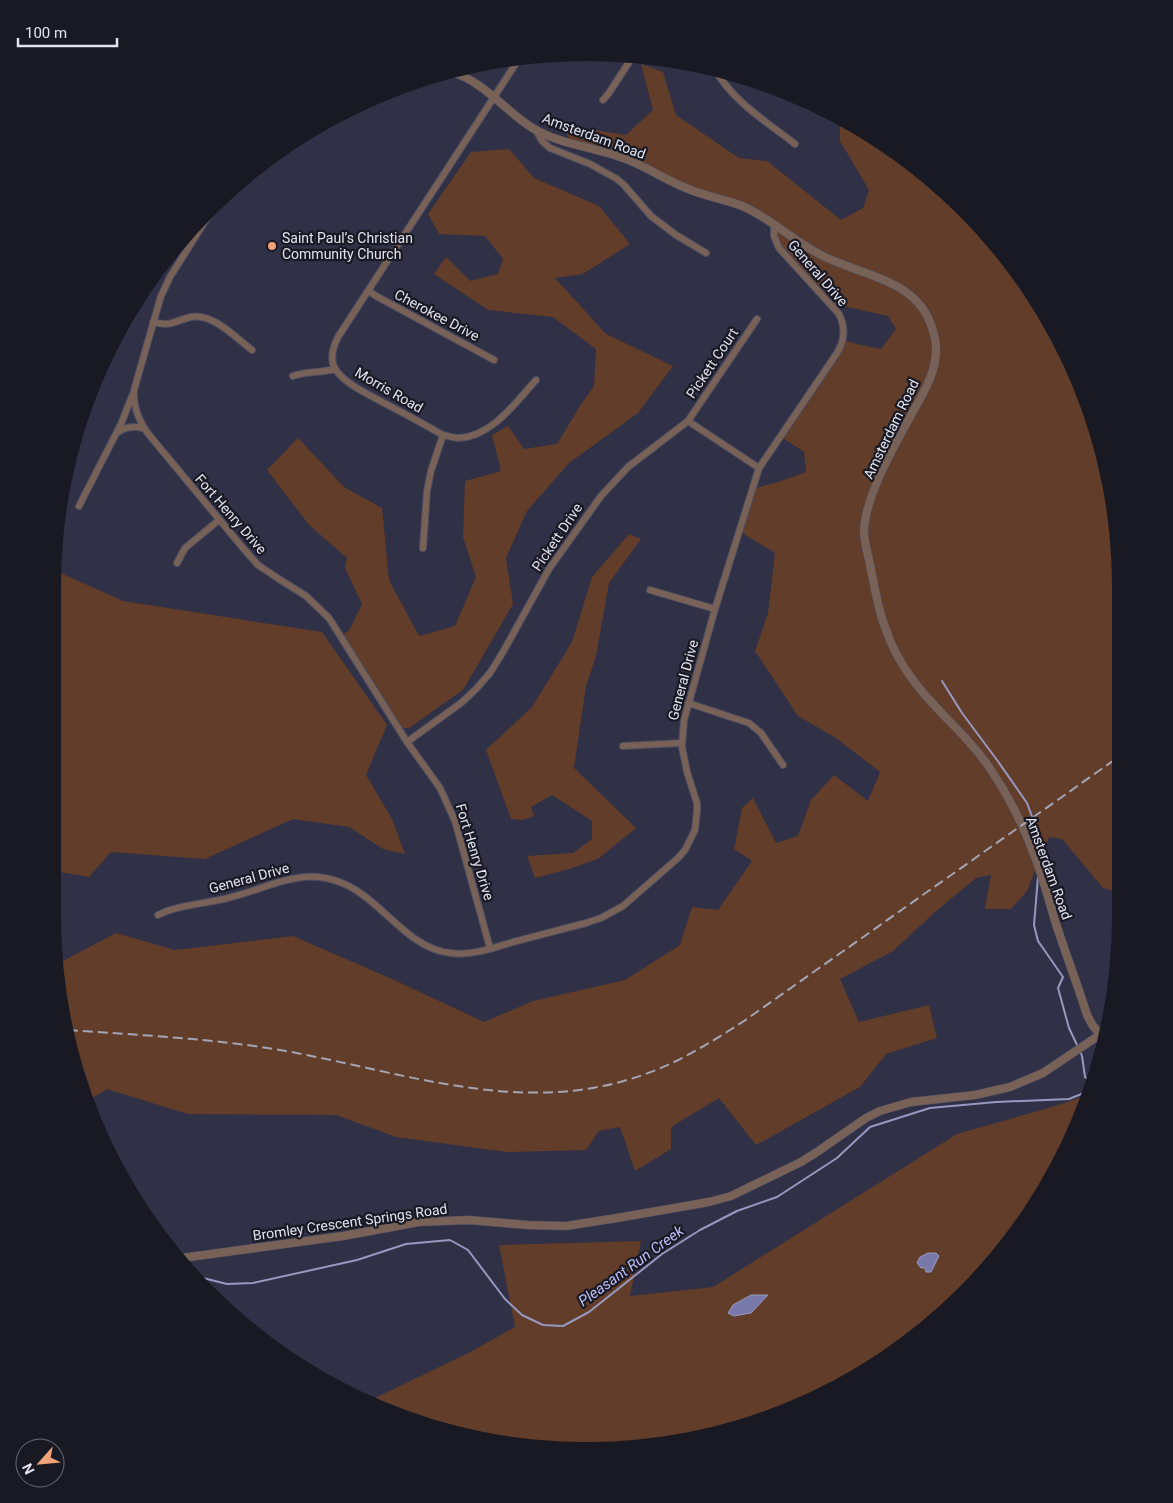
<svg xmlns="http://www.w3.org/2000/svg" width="1173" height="1503" font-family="Roboto,sans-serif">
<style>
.green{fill:#623d29}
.water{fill:#7878ab;stroke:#9898c0}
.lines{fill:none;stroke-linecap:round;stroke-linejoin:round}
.stream{stroke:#9898c0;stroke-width:2}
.minor-casing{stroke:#4d4d62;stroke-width:8}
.tertiary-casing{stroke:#4d4d62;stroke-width:9}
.minor{stroke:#786156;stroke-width:6}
.tertiary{stroke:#786156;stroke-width:8}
.rail{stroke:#a4a5b5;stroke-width:2;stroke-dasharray:10 5;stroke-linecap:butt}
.poi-dot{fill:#f0a279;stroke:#191923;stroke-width:2}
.labels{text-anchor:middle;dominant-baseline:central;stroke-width:4.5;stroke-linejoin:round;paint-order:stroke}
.street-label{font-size:14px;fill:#e3e4f2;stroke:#191923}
.poi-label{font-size:14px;fill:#e3e4f2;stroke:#191923;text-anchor:start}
.water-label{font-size:15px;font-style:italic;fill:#bebffc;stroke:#191923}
</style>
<rect width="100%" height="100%" fill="#303046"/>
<g class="green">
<path d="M641,64L663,72L676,115L739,158L767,161L841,220L863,208L869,190L840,141V118L911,163L988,234L1049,319L1092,415L1119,551L1120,893L1103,888L1062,839L1049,837L1027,891L1011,909H985L991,875L976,878L935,912L893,951L840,979L859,1022L929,1005L937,1038L886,1054L860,1087L756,1145L719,1098L671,1127V1149L635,1171L620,1127L599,1131L586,1150L507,1152L396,1137L336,1115L188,1114L107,1089L89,1100L71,1055L59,963L116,933L175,950L293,936L392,979L484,1022L533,1001L625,980L680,945L692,907L718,910L752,861L734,849L742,808L753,798L776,843L798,836L811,800L834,775L868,801L880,772L836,738L798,716L755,651L768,613L775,553L739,531L752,489L778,482L806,472L804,452L780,436L843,340L861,345L881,349L896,329L888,316L830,303L779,248L774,225L760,216L639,164L571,144L563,125L626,135L653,110Z"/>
<path d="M509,149L534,178L599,206L630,244L583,274L555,278L606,334L673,366L638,413L569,463L527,511L506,558L513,604L463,690L409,728H399L340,635L349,631L362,604L345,568L347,558L309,525L267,470L298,438L344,487L382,508L389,580L419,636L455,626L476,577L463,537L465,481L501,471L492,435L508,426L524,449L557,444L580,406L594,386L596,349L553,317L488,310L434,274L446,257L470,281L498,274L503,259L485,236L439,234L428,214L471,152Z"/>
<path d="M629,534L641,539L609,583L596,656L586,686L574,768L636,828L598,859L569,869L535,878L527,856L573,853L592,839V821L552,795L531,807L534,816L523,820L511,819L486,750L532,707L572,642L592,577Z"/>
<path d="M54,570L123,601L322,632L387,725L366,775L392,819L405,854L383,849L349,827L293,819L205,859L111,852L89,877L53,871Z"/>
<path d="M1088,1095L1080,1121L1030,1213L939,1318L854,1379L725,1432L587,1450L449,1432L371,1400L470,1352L515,1327L499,1245L641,1241L630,1296L713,1287L957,1134L1052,1107Z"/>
</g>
<g class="water">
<path d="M928,1253H936L939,1256L931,1272H926L925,1268H921L917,1263L920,1257Z"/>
<path d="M751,1295H768L751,1313L734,1316L728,1313L733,1305Z"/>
</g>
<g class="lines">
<g class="stream">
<path d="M942,681L962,713L997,760L1027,803L1041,841L1040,860"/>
<path d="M53,733L57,734"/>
<path d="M1038,877L1034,925L1038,941L1063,977L1058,988L1069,1028L1078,1047"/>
<path d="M1080,1051L1082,1056L1085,1077L1091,1082"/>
<path d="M195,1276L227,1284L253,1283L357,1260L406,1244L450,1240L468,1250L505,1299L522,1315L543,1325L563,1326L589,1312L662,1254L700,1230L737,1211L777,1197L837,1158L870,1127L930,1108L996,1102L1069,1099L1089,1091"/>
</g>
<defs>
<g id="minor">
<path d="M520,57L338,337C333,347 329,360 336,370C345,384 370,395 384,403C404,413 423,424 443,435C448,436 453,438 458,438C492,437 516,402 536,380"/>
<path d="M715,69C732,101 767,122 795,144"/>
<path d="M603,100L609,93L633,56"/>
<path d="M536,130L542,141L550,148L590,164L617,179L624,185L651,216L676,235L706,253"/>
<path d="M216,204L170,277L161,296L134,390C133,408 139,422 150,436L243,548L258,565L279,579L306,596L329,618L407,742L440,788L455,821L490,948"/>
<path d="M369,291L376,296L494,360"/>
<path d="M153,322C172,327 174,321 191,317C212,312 236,338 252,350"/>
<path d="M293,376C306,371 321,373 335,369"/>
<path d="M688,421L759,468"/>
<path d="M118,432C126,427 134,426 143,428"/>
<path d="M79,506L121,424L132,396"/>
<path d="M423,548L427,491L431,471L443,435"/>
<path d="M177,563L185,548L219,520"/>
<path d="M650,590L715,609"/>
<path d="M688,703L749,723L761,733L783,765"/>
<path d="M407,742L461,703L476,689L490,673L503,652L549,569L601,496L628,467L688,421L757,319"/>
<path d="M623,746L682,743"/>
<path d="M158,915C178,905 202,904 224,899C276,887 312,858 363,895C391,915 414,949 450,953C471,956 493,948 513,942C537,936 562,929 586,923L601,918L623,906L678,858L685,850L695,830L697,811V803L687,772L682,747L684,720L715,609L759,468L837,353C845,340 846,328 839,314L779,248L774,236V225"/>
</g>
<g id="tertiary">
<path d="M451,72C488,82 510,119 544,134C568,145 595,148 620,157C643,164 663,179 686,188C704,196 724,199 742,206C771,218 793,241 821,255C859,275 912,278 930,322C933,330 936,338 936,347C937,372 923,394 911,415C895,445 865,496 864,531C864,543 869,557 871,570C875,589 878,609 885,627C891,646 901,664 913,680C936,712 969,736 991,770C1008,795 1022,823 1033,852C1043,876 1049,902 1057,927C1067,957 1078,986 1087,1015L1093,1026L1100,1034"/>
<path d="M182,1258L343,1236L419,1222L469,1220L527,1225L566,1226L617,1218L709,1202L731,1196L801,1162L817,1152L866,1118L880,1111L911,1102L975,1095L1010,1087L1043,1073L1107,1030"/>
</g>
</defs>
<use href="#minor" class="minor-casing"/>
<use href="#tertiary" class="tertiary-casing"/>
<use href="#minor" class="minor"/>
<use href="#tertiary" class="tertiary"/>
<path class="rail" d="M68,1030C136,1035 206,1038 274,1049C390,1068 509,1115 627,1080C670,1068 707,1045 744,1021L1120,756"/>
</g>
<circle class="poi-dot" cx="272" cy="246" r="5"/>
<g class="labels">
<g class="street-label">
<text transform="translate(594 136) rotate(20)">Amsterdam Road</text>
<text transform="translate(818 273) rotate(49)">General Drive</text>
<text transform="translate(437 315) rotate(28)">Cherokee Drive</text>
<text transform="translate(712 363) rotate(-56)">Pickett Court</text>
<text transform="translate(389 390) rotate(30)">Morris Road</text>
<text transform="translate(891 429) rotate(-64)">Amsterdam Road</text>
<text transform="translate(231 514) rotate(49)">Fort Henry Drive</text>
<text transform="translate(557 537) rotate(-56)">Pickett Drive</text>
<text transform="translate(683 680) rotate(-75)">General Drive</text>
<text transform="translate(475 852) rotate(73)">Fort Henry Drive</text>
<text transform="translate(1049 868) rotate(70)">Amsterdam Road</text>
<text transform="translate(249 878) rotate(-15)">General Drive</text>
<text transform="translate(350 1222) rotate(-8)">Bromley Crescent Springs Road</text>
</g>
<g class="poi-label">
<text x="282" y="238">Saint Paul’s Christian<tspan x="282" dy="16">Community Church</tspan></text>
</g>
<g class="water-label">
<text transform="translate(631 1266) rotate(-36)">Pleasant Run Creek</text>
</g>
</g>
<path d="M0 0H1173V1503H0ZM586 61H587A525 525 0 0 1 1112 586V917A525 525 0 0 1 587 1442H586A525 525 0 0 1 61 917V586A525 525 0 0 1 586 61Z" fill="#191923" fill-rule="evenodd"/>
<g transform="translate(40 1463) rotate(243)"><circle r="24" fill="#191923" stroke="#6a6a76"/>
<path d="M0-4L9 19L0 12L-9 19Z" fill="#f0a279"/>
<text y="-8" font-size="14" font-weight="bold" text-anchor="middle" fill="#e3e4f2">N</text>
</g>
<path d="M18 38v8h99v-8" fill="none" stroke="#e3e4f2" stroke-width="2.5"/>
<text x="25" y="38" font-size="15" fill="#e3e4f2" stroke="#191923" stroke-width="4" paint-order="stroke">100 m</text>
</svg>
